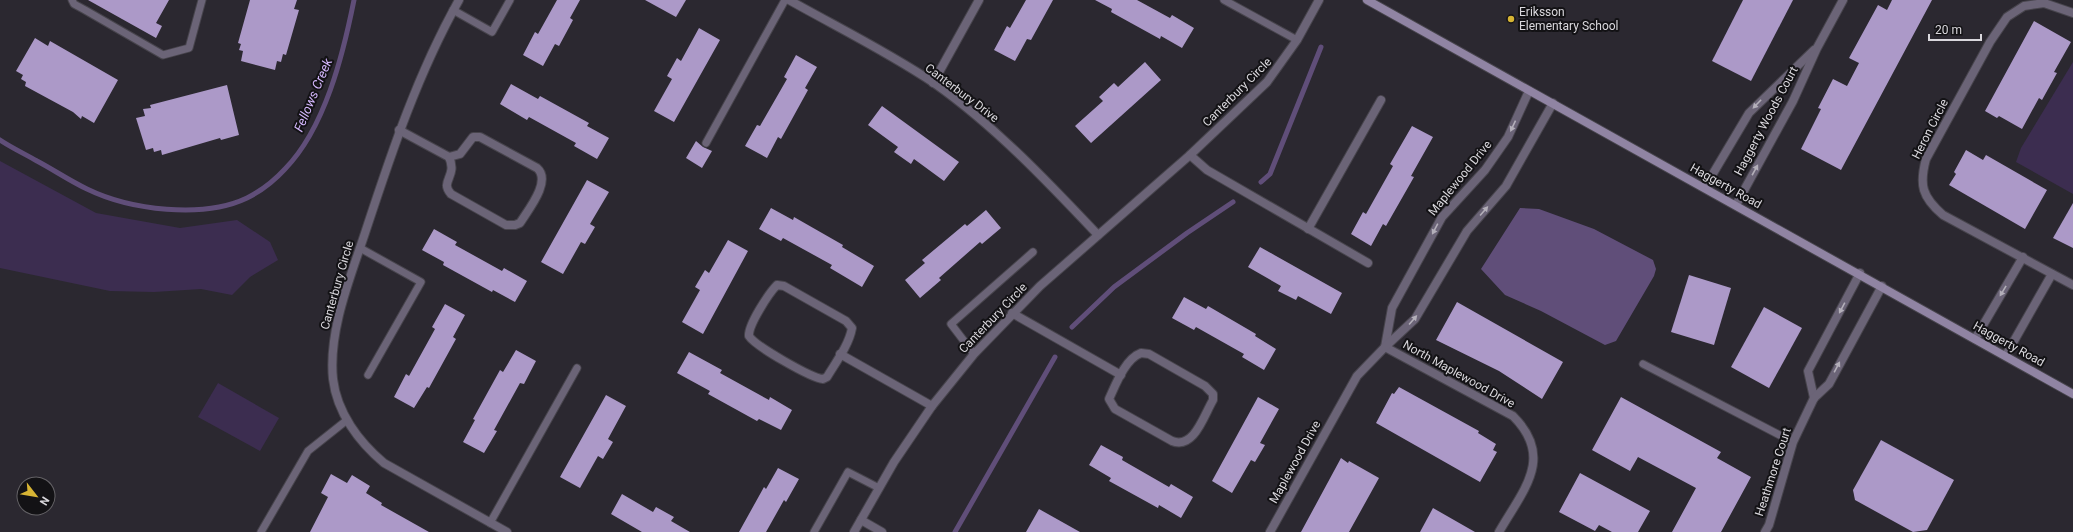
<svg xmlns="http://www.w3.org/2000/svg" width="2073" height="532" font-family="Roboto,sans-serif">
<style>
.green{fill:#3c2d50}
.water{fill:#604e79}
.lines{fill:none;stroke-linecap:round;stroke-linejoin:round}
.stream{stroke:#604e79;stroke-width:5}
.building{fill:#ac99c8}
.service-casing{stroke:#47444c;stroke-width:9}
.minor-casing{stroke:#47444c;stroke-width:10}
.secondary-casing{stroke:#47444c;stroke-width:10}
.service{stroke:#6b6477;stroke-width:7}
.minor{stroke:#6b6477;stroke-width:8}
.secondary{stroke:#9084a3;stroke-width:8}
.oneway{fill:#b3afb9}
.poi-dot{fill:#d7b434;stroke:#131215;stroke-width:1.5}
.labels{text-anchor:middle;dominant-baseline:central;stroke-width:4;stroke-linejoin:round;paint-order:stroke}
.poi-label{font-size:12px;fill:#dad8dd;stroke:#131215;text-anchor:start}
.street-label{font-size:12px;fill:#dad8dd;stroke:#131215}
.water-label{font-size:13px;font-style:italic;fill:#d5b8fe;stroke:#131215}
</style>
<rect width="100%" height="100%" fill="#2b2830"/>
<g class="green">
<path d="M2073,62V194L2016,162L2021,148Z"/>
<path d="M0,161L96,213L180,228L237,220L270,242L278,260L250,277L232,295L201,289L154,292L110,291L0,268Z"/>
<path d="M218,383L279,418L260,451L198,417Z"/>
</g>
<path class="water" d="M1520,208L1539,209L1594,229L1653,260L1656,269L1654,276L1616,341L1605,345L1541,311L1505,295L1481,269Z"/>
<g class="lines">
<g class="stream">
<path d="M0,140C12,148 25,154 37,161C54,170 70,181 87,189C130,210 203,219 247,198C261,191 274,181 285,169C325,128 343,55 354,0"/>
<path d="M1261,182L1270,174L1321,47"/>
<path d="M1072,327L1114,287L1187,233L1233,202"/>
<path d="M955,532L1055,357"/>
</g>
</g>
<g class="building">
<path d="M88,0H169L156,23L162,26L156,38Z"/>
<path d="M250,0H297L294,9L299,10L286,55L283,54L281,62L277,61L275,70L241,61L243,51L239,50L241,44L238,43Z"/>
<path d="M557,0H580L570,18L573,20L559,46L555,44L543,66L523,55L535,32L538,34Z"/>
<path d="M645,0H686L676,17Z"/>
<path d="M1026,0H1053L1031,40L1027,39L1015,61L994,50L1007,26L1010,28Z"/>
<path d="M1095,0H1137L1170,18L1172,15L1194,28L1182,48L1161,36L1160,39L1111,12L1112,9Z"/>
<path d="M1743,0H1793L1751,81L1712,61Z"/>
<path d="M1892,0H1932L1841,170L1801,149L1821,109L1818,108L1833,79L1847,86L1859,63L1849,58L1878,5L1887,10Z"/>
<path d="M2034,21L2071,42L2054,72L2057,73L2042,100L2039,98L2022,129L1999,116L1997,118L1985,111Z"/>
<path d="M699,28L720,40L674,122L654,111L672,79L667,76L677,58L681,61Z"/>
<path d="M35,38L48,46L50,41L118,80L94,123L82,116L81,119L73,112L25,86L26,82L21,79L23,75L16,71Z"/>
<path d="M796,55L817,67L805,88L808,90L781,139L778,137L767,158L745,146L757,125L760,126L787,79L784,77Z"/>
<path d="M1145,62L1161,80L1091,143L1075,126L1103,101L1099,97L1114,83L1118,87Z"/>
<path d="M511,84L538,99L540,96L589,123L587,126L609,138L597,159L574,146L576,143L529,117L527,120L500,104Z"/>
<path d="M227,85L239,135L221,140L220,138L162,155L161,150L154,152L153,148L146,150L136,118L145,116L143,109L151,108L150,105Z"/>
<path d="M882,106L959,162L944,181L914,159L911,164L894,152L898,147L868,125Z"/>
<path d="M1412,126L1433,137L1411,176L1414,177L1386,226L1383,224L1371,246L1351,234L1363,212L1366,214L1393,166L1390,164Z"/>
<path d="M696,141L703,147L712,151L702,168L686,158Z"/>
<path d="M1966,150L1983,160L1986,155L2047,190L2025,229L1949,185L1956,174L1954,172Z"/>
<path d="M587,180L609,192L590,224L595,227L585,244L581,242L563,274L541,262Z"/>
<path d="M2073,203V248L2053,238Z"/>
<path d="M771,208L793,220L794,217L843,245L842,247L874,266L862,287L830,268L832,265L783,238L781,241L759,229Z"/>
<path d="M986,210L1001,228L982,244L980,242L939,278L941,280L920,298L905,280L925,263L922,260L965,224L967,226Z"/>
<path d="M434,229L457,242L455,245L502,271L504,268L527,281L515,302L493,290L492,292L443,265L444,262L422,250Z"/>
<path d="M728,240L748,251L703,334L682,322L700,290L695,287L705,270L709,273Z"/>
<path d="M1260,247L1342,293L1331,314L1298,296L1296,300L1278,291L1281,286L1248,267Z"/>
<path d="M1689,275L1731,288L1714,345L1671,332Z"/>
<path d="M1184,297L1206,309L1208,306L1256,334L1255,336L1276,349L1264,370L1242,357L1244,354L1196,327L1194,330L1172,318Z"/>
<path d="M1457,302L1563,362L1542,399L1499,371L1436,340Z"/>
<path d="M445,304L465,315L453,337L456,339L429,388L427,387L414,408L394,397L406,374L409,376L435,329L432,327Z"/>
<path d="M1764,307L1802,328L1769,388L1731,367Z"/>
<path d="M516,350L536,361L524,384L520,383L494,430L497,431L484,453L463,442L475,420L473,419L500,370L503,372Z"/>
<path d="M689,352L722,370L720,373L769,400L770,397L792,410L781,430L759,419L757,421L708,394L710,391L677,373Z"/>
<path d="M1399,387L1479,431L1478,433L1496,444L1493,450L1497,452L1480,482L1376,423L1392,393L1394,394Z"/>
<path d="M606,395L626,406L608,439L613,442L603,459L598,456L580,488L560,477Z"/>
<path d="M1258,397L1279,409L1260,443L1265,445L1255,462L1251,460L1232,493L1212,481Z"/>
<path d="M1621,397L1721,452L1717,458L1751,477L1721,532H1672L1696,488L1638,457L1630,471L1592,450Z"/>
<path d="M1881,440L1954,480L1927,530L1913,532L1855,500L1853,490Z"/>
<path d="M1101,445L1123,457L1122,460L1169,487L1171,484L1193,497L1181,518L1159,505L1158,508L1109,481L1111,478L1089,465Z"/>
<path d="M1341,458L1348,463L1349,461L1379,478L1349,532H1301Z"/>
<path d="M778,468L799,479L786,502L784,500L766,532H739L764,487L766,489Z"/>
<path d="M1580,473L1650,511L1638,532H1612L1599,525L1595,531L1559,512Z"/>
<path d="M331,474L347,483L352,475L370,486L366,493L382,503L381,505L429,532H310L328,497L321,493Z"/>
<path d="M622,494L653,512L656,507L674,517L671,521L690,532H642L611,514Z"/>
<path d="M1433,508L1475,532H1420Z"/>
<path d="M1039,509L1080,532H1026Z"/>
</g>
<g class="lines">
<defs>
<g id="service">
<path d="M72,0L74,4L85,10L163,55L189,48L202,0"/>
<path d="M1224,0L1297,40"/>
<path d="M453,10L492,32L510,0"/>
<path d="M706,143L785,0"/>
<path d="M360,248L421,282L368,375"/>
<path d="M974,354L951,324L1033,252"/>
<path d="M1643,364L1793,442"/>
<path d="M490,523L577,368"/>
<path d="M261,532L308,451L347,420"/>
<path d="M814,532L848,472L879,488"/>
</g>
<g id="minor">
<path d="M459,0C418,73 392,151 366,230C351,276 328,330 333,379C337,413 359,442 384,463L507,532"/>
<path d="M789,0C837,27 888,52 934,83C995,126 1047,181 1098,235"/>
<path d="M2073,13L2044,3L2024,6L2007,17L1990,42L1926,159C1919,185 1922,197 1943,215L2073,285"/>
<path d="M933,83L979,0"/>
<path d="M399,130L449,157"/>
<path d="M473,137H480L537,168C552,181 528,210 520,223L515,225H506L451,194C439,181 458,177 449,157L460,154Z"/>
<path d="M1190,155L1207,170L1368,263"/>
<path d="M1705,187L1749,113L1814,50"/>
<path d="M1736,205L1793,101L1817,48L1843,0"/>
<path d="M1308,229L1381,100"/>
<path d="M777,285L784,286L846,321L852,328C849,345 836,362 827,377L823,379C811,378 755,346 749,336C748,325 769,293 777,285Z"/>
<path d="M1012,313L1121,375"/>
<path d="M1975,339L2023,257"/>
<path d="M1385,347L1392,308L1442,217L1485,170L1508,137L1529,91"/>
<path d="M1385,347L1513,416C1555,458 1523,490 1499,532"/>
<path d="M1141,353L1149,354L1205,386L1213,394V400C1204,415 1194,450 1172,441L1115,409L1109,399C1116,384 1125,359 1141,353Z"/>
<path d="M840,354L932,406"/>
<path d="M2006,355L2052,274"/>
<path d="M1814,398L1808,371L1860,273"/>
<path d="M861,520L882,532"/>
<path d="M854,532L894,462L932,406L974,354L1040,286L1190,155L1267,82L1297,40L1319,0"/>
<path d="M1270,532L1357,376L1385,347L1415,319L1467,231L1506,186L1553,103"/>
<path d="M1765,532L1769,525L1793,442L1814,398L1829,384L1882,286"/>
</g>
<path id="secondary" d="M1367,0L2073,394"/>
</defs>
<use href="#service" class="service-casing"/>
<use href="#minor" class="minor-casing"/>
<use href="#secondary" class="secondary-casing"/>
<use href="#service" class="service"/>
<use href="#minor" class="minor"/>
<use href="#secondary" class="secondary"/>
</g>
<defs><path id="oneway-solid" d="M-6-.8H1V-3.2L6.5 0L1 3.2V.8H-6Z"/></defs>
<g class="oneway">
<use href="#oneway-solid" transform="translate(1757 104) rotate(134)"/>
<use href="#oneway-solid" transform="translate(1513 126) rotate(115)"/>
<use href="#oneway-solid" transform="translate(1755 170) rotate(-61)"/>
<use href="#oneway-solid" transform="translate(1484 211) rotate(-49)"/>
<use href="#oneway-solid" transform="translate(1435 229) rotate(118)"/>
<use href="#oneway-solid" transform="translate(2003 291) rotate(121)"/>
<use href="#oneway-solid" transform="translate(1842 308) rotate(118)"/>
<use href="#oneway-solid" transform="translate(1413 320) rotate(-49)"/>
<use href="#oneway-solid" transform="translate(1837 367) rotate(-62)"/>
</g>
<circle class="poi-dot" cx="1511" cy="19" r="4"/>
<g class="labels">
<g class="poi-label">
<text x="1519" y="12">Eriksson<tspan x="1519" dy="14">Elementary School</tspan></text>
</g>
<g class="street-label">
<text transform="translate(1237 92) rotate(-45)">Canterbury Circle</text>
<text transform="translate(962 93) rotate(37)">Canterbury Drive</text>
<text transform="translate(1766 121) rotate(-62)">Haggerty Woods Court</text>
<text transform="translate(1930 129) rotate(-63)">Heron Circle</text>
<text transform="translate(1460 178) rotate(-51)">Maplewood Drive</text>
<text transform="translate(1726 186) rotate(29)">Haggerty Road</text>
<text transform="translate(337 285) rotate(-74)">Canterbury Circle</text>
<text transform="translate(993 318) rotate(-46)">Canterbury Circle</text>
<text transform="translate(2009 344) rotate(29)">Haggerty Road</text>
<text transform="translate(1459 374) rotate(29)">North Maplewood Drive</text>
<text transform="translate(1295 462) rotate(-61)">Maplewood Drive</text>
<text transform="translate(1773 472) rotate(-72)">Heathmore Court</text>
</g>
<g class="water-label">
<text transform="translate(313 95) rotate(-67)">Fellows Creek</text>
</g>
</g>
<g transform="translate(36 496) rotate(121)"><circle r="19" fill="#131215" stroke="#636165"/>
<path d="M0-3L7 15L0 10L-7 15Z" fill="#d7b434"/>
<text y="-6" font-size="11" font-weight="bold" text-anchor="middle" fill="#dad8dd">N</text>
</g>
<path d="M1929 34v6h52v-6" fill="none" stroke="#dad8dd" stroke-width="2"/>
<text x="1935" y="34" font-size="12" fill="#dad8dd" stroke="#131215" stroke-width="3" paint-order="stroke">20 m</text>
</svg>
